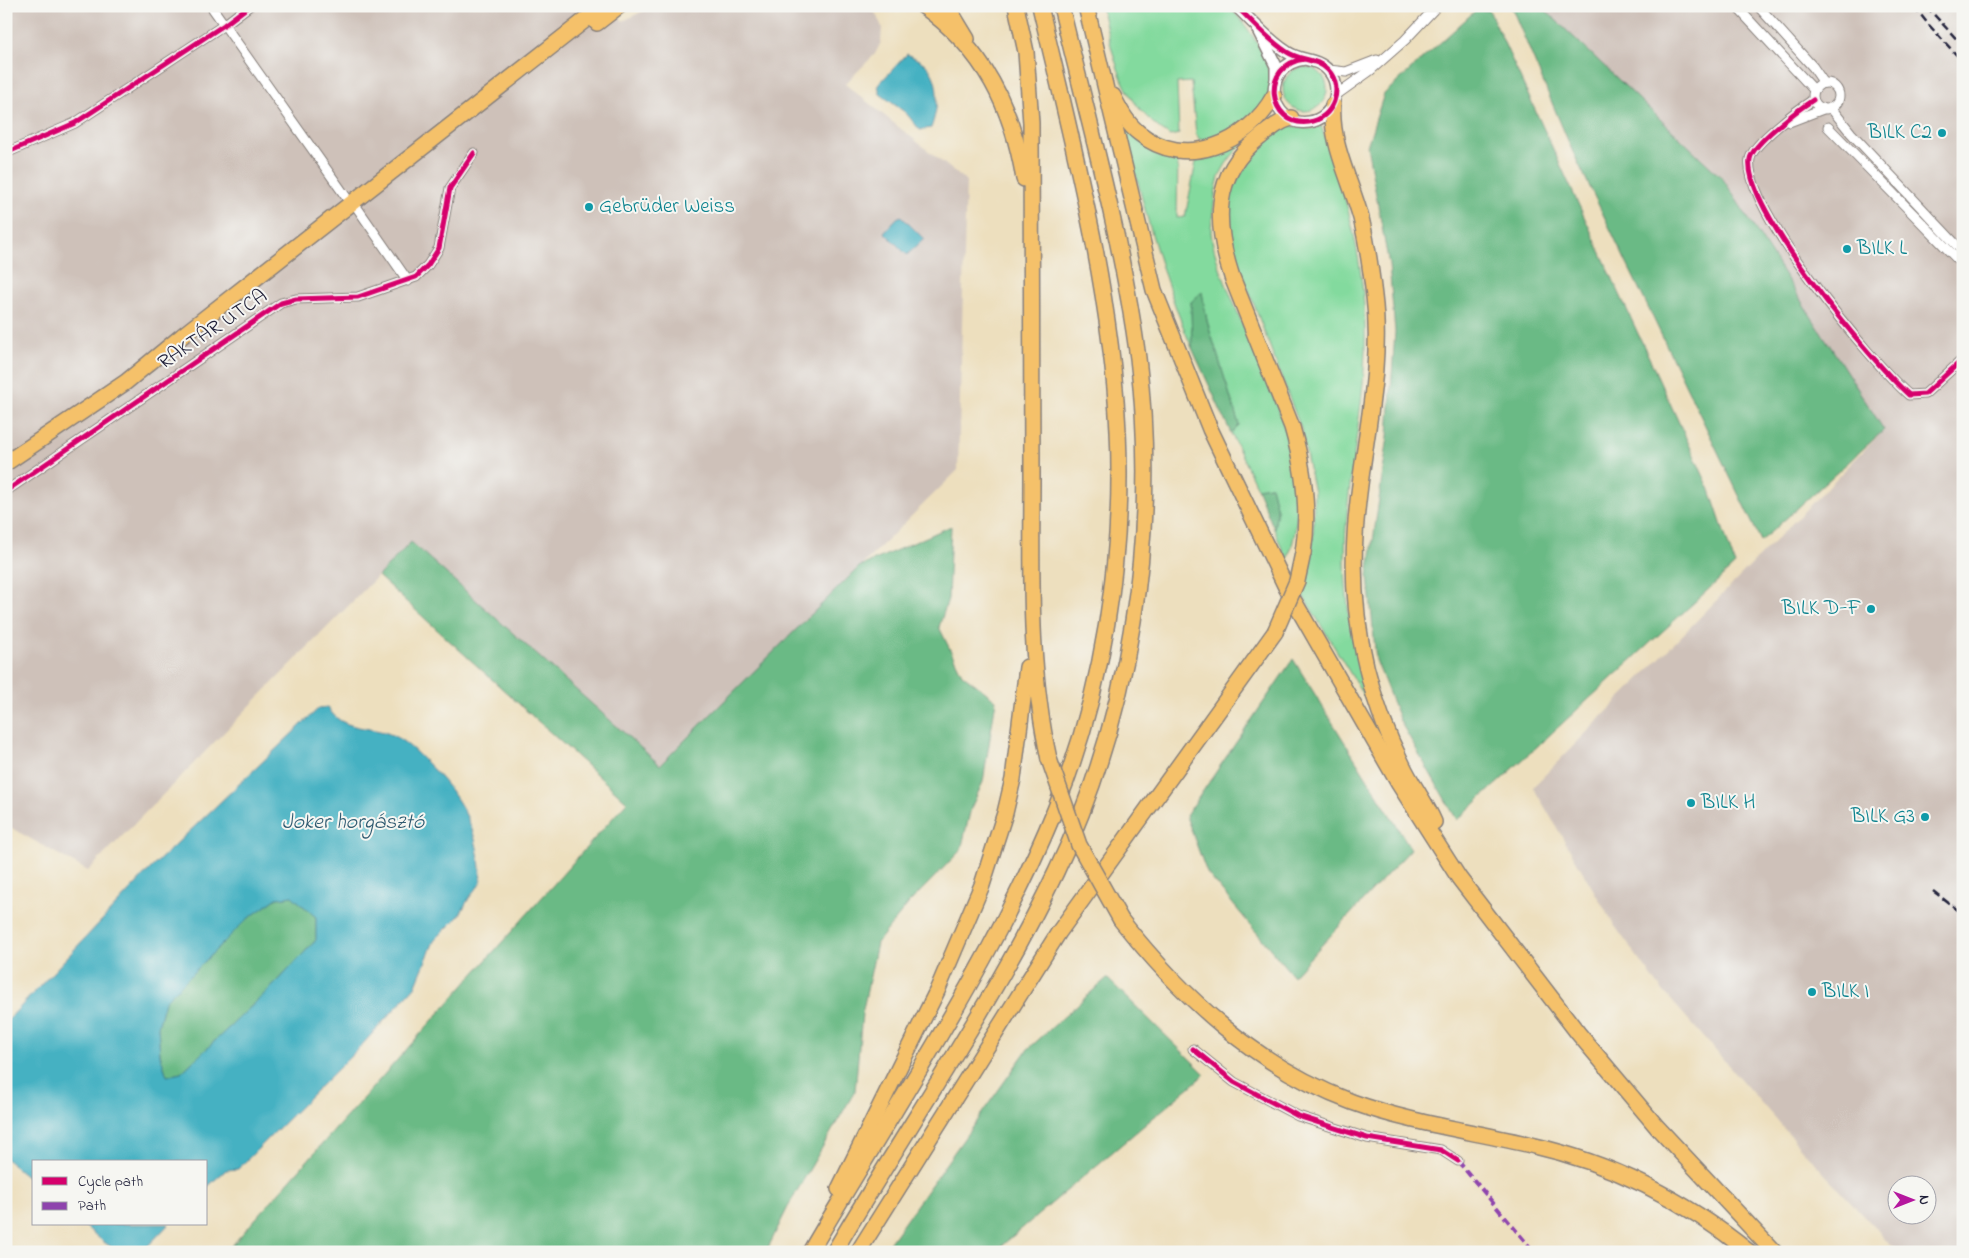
<svg xmlns="http://www.w3.org/2000/svg" width="1969" height="1258" font-family="'Indie Flower',sans-serif">
<style>
.industrial{fill:#cec1b9;fill-rule:evenodd}
.green{fill:#83da9e;stroke:#527e6c}
.forest{fill:#6aba85;stroke:#466e60}
.water{fill:#45b1c2;stroke:#346a7e;fill-rule:evenodd}
.lines{fill:none;stroke-linecap:round;stroke-linejoin:round}
.minor-casing{stroke:#88807c;stroke-width:11}
.tertiary-casing{stroke:#88807c;stroke-width:14}
.primary-casing{stroke:#88807c;stroke-width:18}
.trunk-casing{stroke:#88807c;stroke-width:18}
.minor{stroke:#fff;stroke-width:9}
.tertiary{stroke:#fff;stroke-width:11}
.primary{stroke:#f5c16b;stroke-width:15}
.trunk{stroke:#f5c16b;stroke-width:15}
.rail{stroke:#22223b;stroke-width:2.5;stroke-dasharray:8 4;stroke-linecap:butt}
.trunk-bridge-casing{stroke:#88807c;stroke-width:18;stroke-linecap:butt}
.trunk-bridge{stroke:#f5c16b;stroke-width:15}
.quiet{stroke:#8e44ad;stroke-width:4;stroke-dasharray:8 4;stroke-linecap:butt}
.cycleway-casing{stroke:#f6f6f2;stroke-width:8}
.cycleway{stroke:#d6006c;stroke-width:5}
.culture-dot{fill:#0f9aa8;stroke:#f6f6f2;stroke-width:2}
.labels{text-anchor:middle;dominant-baseline:central;stroke-width:4;stroke-linejoin:round;paint-order:stroke}
.culture-label{font-size:21px;fill:#0d838f;stroke:#f6f6f2;text-anchor:start}
.street-label{font-size:21px;fill:#22223b;stroke:#f6f6f2}
.water-label{font-size:22px;font-style:italic;fill:#305b71;stroke:#f6f6f2}
</style>
<rect width="100%" height="100%" fill="#f6f6f2"/>
<filter id="ink" filterUnits="userSpaceOnUse"><feTurbulence type="fractalNoise" baseFrequency=".02" numOctaves="2"/><feDisplacementMap in="SourceGraphic" scale="10" xChannelSelector="R" yChannelSelector="G"/><feConvolveMatrix kernelMatrix="1 2 1 2 8 2 1 2 1" color-interpolation-filters="sRGB"/></filter>
<filter id="wash" filterUnits="userSpaceOnUse"><feTurbulence type="fractalNoise" baseFrequency=".0096" numOctaves="4" result="noise"/><feDisplacementMap in="SourceGraphic" scale="20" xChannelSelector="R" yChannelSelector="G"/><feGaussianBlur stdDeviation="1.12" result="paint"/><feColorMatrix in="noise" values="0 0 0 0 0 0 0 0 0 0 0 0 0 0 0 0 0 1.4 0 .05"/><feComposite in="paint" operator="in"/></filter>
<g filter="url(#wash)">
<rect width="100%" height="100%" fill="#eddfbe"/>
<g class="industrial">
<path d="M6,6H611L623,21L653,6H869L876,14L882,27L881,42L875,54L845,84L966,181L958,470L660,765L411,542L88,871L6,825Z"/>
<path d="M1541,6H1963V1252H1898L1806,1154L1658,985L1614,925L1533,787L1884,430L1723,179ZM1896,1186H1926V1216H1896Z"/>
</g>
<g class="green">
<path d="M1101,6H1228C1248,25 1283,73 1265,102C1261,108 1253,113 1248,118C1233,132 1220,138 1200,140L1196,134L1191,82L1177,83L1179,134L1170,136C1120,103 1115,60 1101,6Z"/>
<circle cx="1305" cy="89" r="22"/>
<path d="M1122,119L1178,155L1177,218L1185,217L1197,157L1223,152L1258,129C1246,141 1231,154 1223,169C1217,179 1215,194 1214,205C1213,214 1211,223 1211,232C1213,257 1228,288 1237,311C1269,389 1319,475 1287,561L1274,529L1277,510L1271,486L1257,488L1231,433L1239,425L1207,321L1202,293L1191,302L1192,348C1160,274 1141,196 1122,119Z"/>
<path d="M1287,125L1310,129L1321,126C1349,201 1367,270 1365,351C1363,421 1344,491 1345,561C1346,614 1355,659 1372,709L1302,594L1313,542L1314,493L1301,429L1230,241L1227,204L1240,175L1269,139Z"/>
</g>
<g class="forest">
<path d="M1511,6H1541L1723,179L1884,430L1761,541L1572,150Z"/>
<path d="M1476,10H1489L1710,490L1735,565L1457,820L1400,721L1376,660L1368,576L1388,436L1395,331L1389,265L1367,146L1384,94Z"/>
<path d="M1202,292L1207,321L1239,425L1231,433L1192,348L1191,302Z"/>
<path d="M1271,486L1277,510L1274,529L1257,488Z"/>
<path d="M951,526L948,599L939,627L962,674L996,700L983,782L971,808L961,850L908,904L877,943L862,1014L855,1091L790,1203L766,1252H226L627,802L378,576L411,542L660,765L859,567Z"/>
<path d="M1293,659L1411,849L1293,976L1207,873L1186,816Z"/>
<path d="M292,896L316,917V940L277,982L181,1073L167,1076L160,1055L158,1027L165,1001L246,920L277,898Z"/>
<path d="M1107,978L1205,1074L994,1252H883L1027,1050Z"/>
</g>
<g class="water">
<path d="M907,54C913,57 920,60 925,64C942,80 938,109 931,128L920,130L906,113L880,94L878,85Z"/>
<path d="M901,216L924,239L907,255L884,232L897,218Z"/>
<path d="M328,707C341,732 370,725 392,735C404,740 416,752 425,761C463,799 479,829 481,883L469,898L459,916L434,941L415,987L360,1047L238,1169L226,1170L206,1188V1162H34V1182L6,1159V1022L152,867L319,708ZM292,896L316,917V940L277,982L181,1073L167,1076L160,1055L158,1027L165,1001L246,920L277,898Z"/>
<path d="M83,1224H169L142,1252C110,1252 106,1244 83,1224Z"/>
</g>
</g>
<g filter="url(#ink)">
<g class="lines">
<defs>
<g id="minor">
<path d="M211,6L351,204"/>
<path d="M1736,6L1814,90"/>
<path d="M1758,6L1813,67L1824,83"/>
<path d="M1329,70L1346,72L1377,60"/>
<circle cx="1826" cy="96" r="13"/>
<path d="M1336,95L1371,70L1405,40L1437,6"/>
<path d="M1813,100C1799,109 1753,143 1750,159C1742,206 1872,363 1909,395L1925,394L1963,359"/>
<path d="M1831,108L1851,133L1963,252"/>
<path d="M1789,122L1823,109"/>
<path d="M1828,127L1963,265"/>
<path d="M6,153L75,123L224,25L249,6"/>
<path d="M358,209L408,281"/>
<path d="M6,491L281,303L296,299L358,297L416,277L428,265L439,248L450,188L474,153"/>
<path d="M1193,1049L1234,1082L1298,1116L1367,1138L1441,1150L1458,1161"/>
</g>
<g id="tertiary">
<path d="M1236,6C1252,21 1268,40 1287,52C1300,61 1317,58 1328,70C1345,88 1333,119 1309,122C1268,128 1259,64 1305,59"/>
<path d="M1258,30L1276,66V78"/>
</g>
<g id="primary">
<path d="M597,23L619,6"/>
<path d="M6,463L126,382L182,336L603,6"/>
</g>
<g id="trunk">
<path d="M923,6C984,50 1012,106 1024,179"/>
<path d="M947,6L967,39"/>
<path d="M1016,6L1026,52L1031,123C1031,240 1031,357 1032,474C1032,570 1028,665 1049,759"/>
<path d="M1086,6L1154,290L1210,429L1287,589L1399,784L1459,878L1578,1033L1657,1127L1774,1252"/>
<path d="M1113,96C1119,109 1127,124 1139,133C1185,171 1248,143 1274,96"/>
<path d="M1333,105C1330,143 1351,181 1361,218C1367,243 1371,270 1374,296C1384,376 1359,456 1355,536C1350,616 1367,695 1403,766C1412,785 1426,803 1434,822"/>
<path d="M1291,118C1278,122 1269,130 1259,138C1211,175 1215,226 1232,277L1292,427C1304,469 1310,510 1303,553"/>
<path d="M1121,920C1183,998 1256,1066 1352,1102C1410,1123 1471,1131 1531,1145C1611,1163 1685,1200 1749,1252"/>
<path d="M839,1189L937,991L982,885L1005,813L1013,779L1027,667"/>
<path d="M810,1252C895,1106 991,966 1055,810C1103,692 1124,558 1118,431C1111,288 1073,146 1040,6"/>
<path d="M834,1252C908,1125 993,1004 1056,872C1131,715 1159,531 1138,358C1122,239 1089,123 1061,6"/>
<path d="M858,1252L1059,932L1275,632"/>
</g>
</defs>
<use href="#minor" class="minor-casing"/>
<use href="#tertiary" class="tertiary-casing"/>
<use href="#primary" class="primary-casing"/>
<use href="#trunk" class="trunk-casing"/>
<use href="#minor" class="minor"/>
<use href="#tertiary" class="tertiary"/>
<use href="#primary" class="primary"/>
<use href="#trunk" class="trunk"/>
<g class="rail">
<path d="M1914,6L1928,24L1963,62"/>
<path d="M1926,6L1963,46"/>
<path d="M1933,891L1963,914"/>
</g>
<defs>
<g id="trunk-bridge">
<path d="M1275,632L1297,581L1303,553"/>
<path d="M1049,759L1079,845L1121,920"/>
</g>
</defs>
<use href="#trunk-bridge" class="trunk-bridge-casing"/>
<use href="#trunk-bridge" class="trunk-bridge"/>
<path class="quiet" d="M1458,1161L1534,1252"/>
<defs>
<g id="cycleway">
<path d="M1236,6C1252,21 1268,40 1287,52C1300,61 1317,58 1328,70C1345,88 1333,119 1309,122C1268,128 1259,64 1305,59"/>
<path d="M1813,100C1799,109 1753,143 1750,159C1742,206 1872,363 1909,395L1925,394L1963,359"/>
<path d="M6,153L75,123L224,25L249,6"/>
<path d="M6,491L281,303L296,299L358,297L416,277L428,265L439,248L450,188L474,153"/>
<path d="M1193,1049L1234,1082L1298,1116L1367,1138L1441,1150L1458,1161"/>
</g>
</defs>
<use href="#cycleway" class="cycleway-casing"/>
<use href="#cycleway" class="cycleway"/>
</g>
</g>
<g class="culture-dot">
<circle cx="1942" cy="133" r="5"/>
<circle cx="589" cy="207" r="5"/>
<circle cx="1847" cy="249" r="5"/>
<circle cx="1871" cy="609" r="5"/>
<circle cx="1691" cy="803" r="5"/>
<circle cx="1925" cy="817" r="5"/>
<circle cx="1812" cy="992" r="5"/>
</g>
<g class="labels">
<g class="culture-label">
<text x="1932" y="133" text-anchor="end">BILK C2</text>
<text x="599" y="207">Gebrüder Weiss</text>
<text x="1857" y="249">BILK L</text>
<text x="1861" y="609" text-anchor="end">BILK D-F</text>
<text x="1701" y="803">BILK H</text>
<text x="1915" y="817" text-anchor="end">BILK G3</text>
<text x="1822" y="992">BILK I</text>
</g>
<g class="street-label">
<text transform="translate(213 330) rotate(-34)">RAKTÁR UTCA</text>
</g>
<g class="water-label">
<text x="353" y="823">Joker horgásztó</text>
</g>
</g>
<rect width="1969" height="1258" fill="none" stroke="#f6f6f2" stroke-width="25"/>
<rect x="32" y="1160" width="175" height="65" fill="#f6f6f2" stroke="#a1a1a9"/>
<rect x="42" y="1177" width="25" height="8" fill="#d6006c" stroke="#a1a1a9"/>
<text x="78" y="1186" font-size="15" fill="#22223b">Cycle path</text>
<rect x="42" y="1202" width="25" height="8" fill="#8e44ad" stroke="#a1a1a9"/>
<text x="78" y="1210" font-size="15" fill="#22223b">Path</text>
<g transform="translate(1912 1200) rotate(90)"><circle r="24" fill="#f6f6f2" stroke="#a1a1a9"/>
<path d="M0-4L9 19L0 12L-9 19Z" fill="#b5179e"/>
<text y="-8" font-size="14" font-weight="bold" text-anchor="middle" fill="#22223b">N</text>
</g>
</svg>
